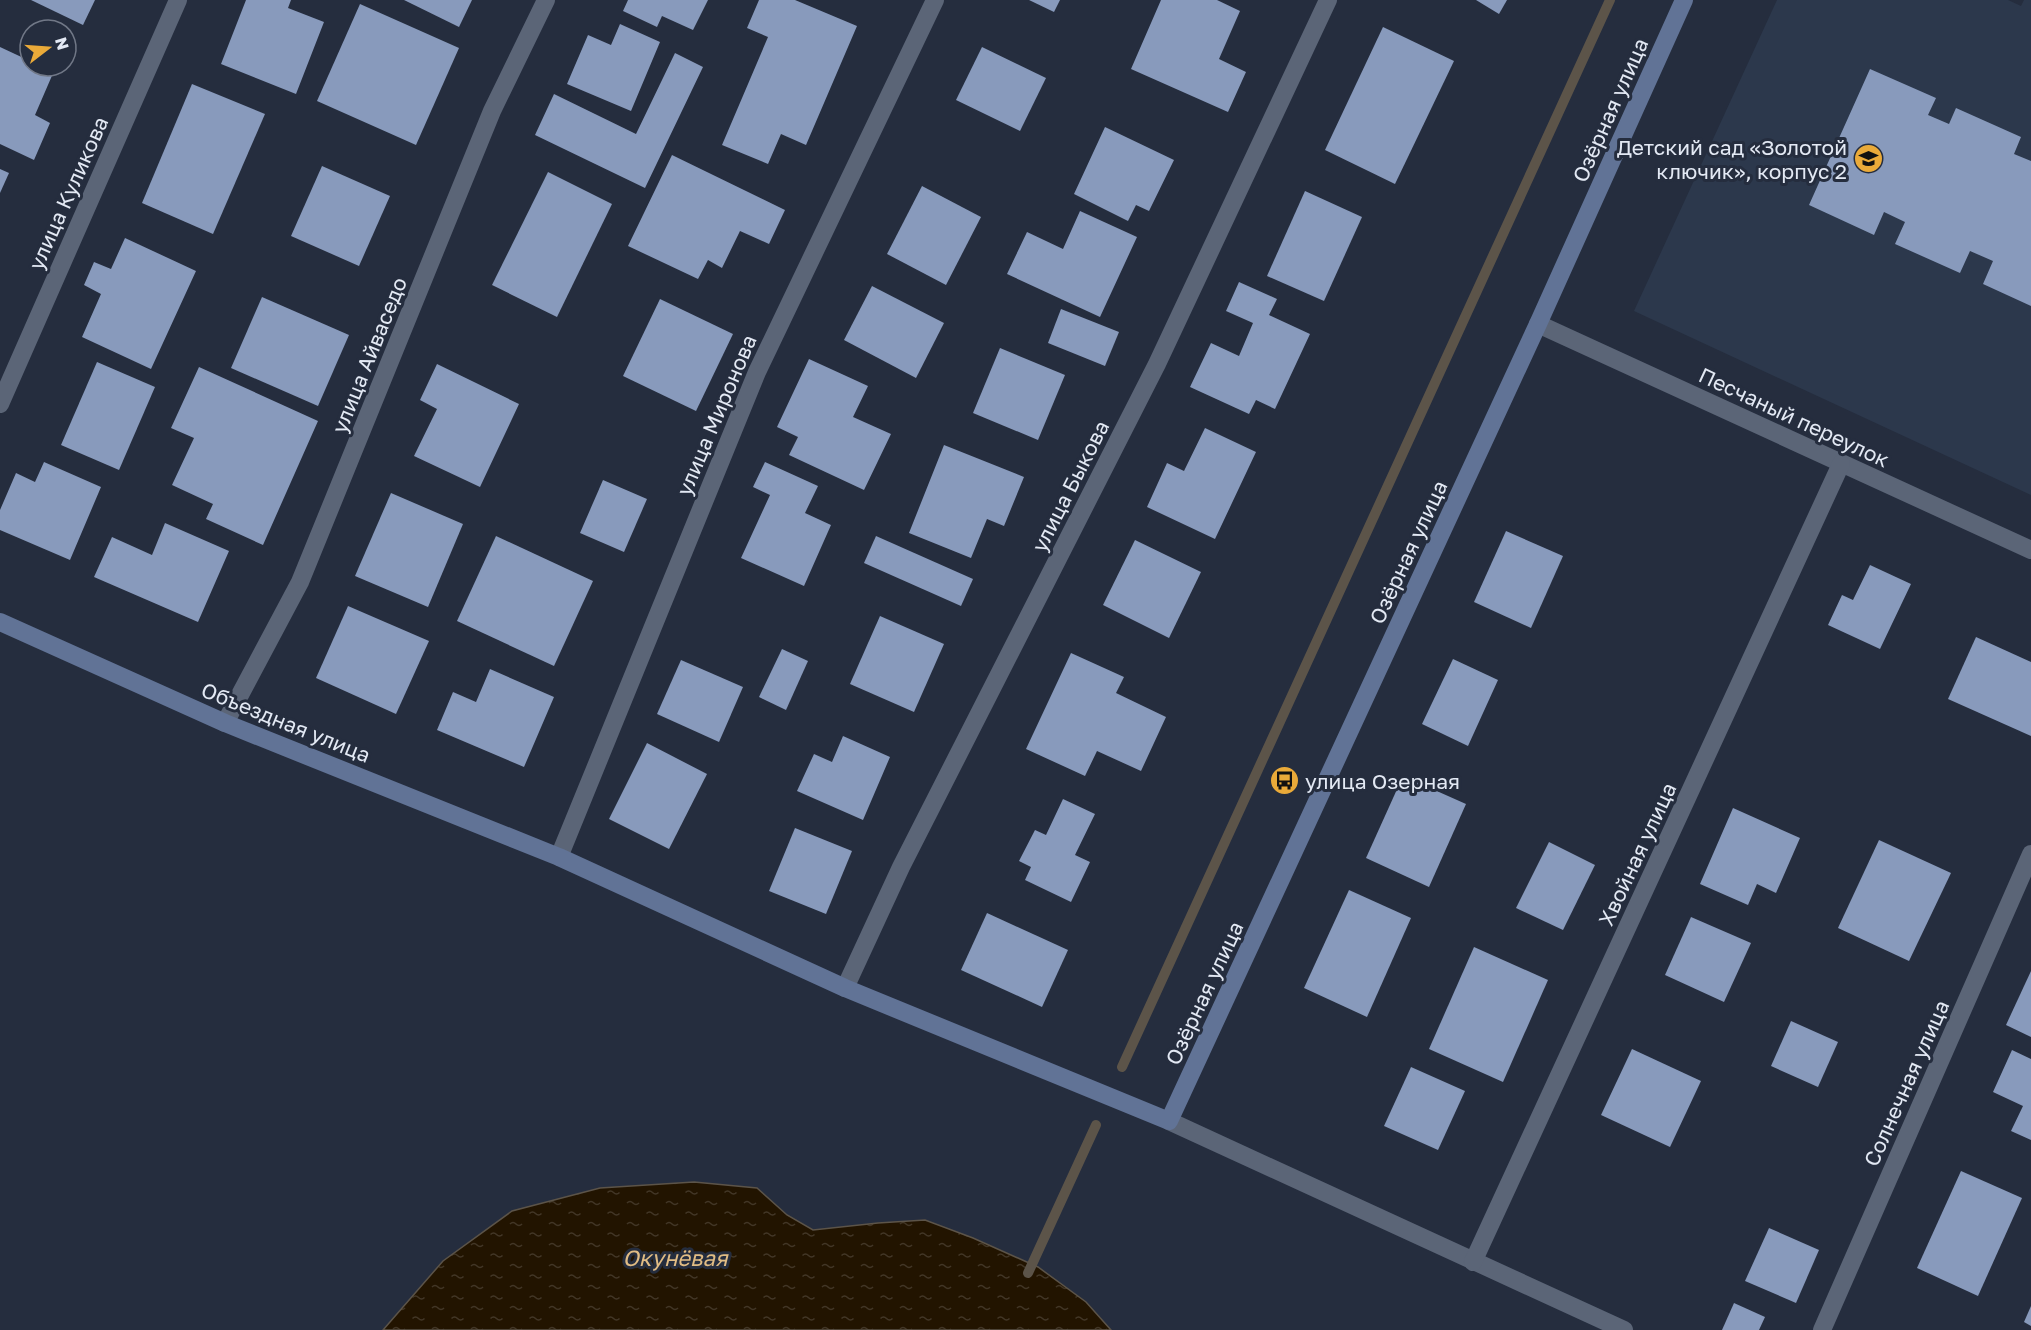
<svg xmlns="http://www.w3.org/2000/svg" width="2031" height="1330" font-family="'Golos Text',sans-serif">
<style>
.built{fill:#2c384c}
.water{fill:url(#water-ripples);stroke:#5c5449;stroke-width:1.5}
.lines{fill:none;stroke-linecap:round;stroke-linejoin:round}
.stream{stroke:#5c5449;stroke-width:10}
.building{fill:#889abc}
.street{stroke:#5b6577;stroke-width:18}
.secondary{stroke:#617396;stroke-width:18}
.labels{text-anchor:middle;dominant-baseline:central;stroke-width:6;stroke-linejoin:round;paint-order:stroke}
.street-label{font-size:21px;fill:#e3e9f4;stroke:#252d3e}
.poi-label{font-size:21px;fill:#e3e9f4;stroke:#252d3e;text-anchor:end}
.water-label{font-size:22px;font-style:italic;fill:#e1bc84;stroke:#252d3e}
</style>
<defs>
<pattern id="water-ripples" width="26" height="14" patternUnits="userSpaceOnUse" patternTransform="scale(1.5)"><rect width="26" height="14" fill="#221400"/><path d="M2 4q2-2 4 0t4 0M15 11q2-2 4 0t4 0" fill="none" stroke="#423626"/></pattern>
</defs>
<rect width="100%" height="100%" fill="#252d3e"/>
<path class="built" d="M1777,0H2008L2021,6L2024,0H2031V495L1634,311Z"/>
<path class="water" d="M694,1182L757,1188L787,1215L813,1230L878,1223L925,1220L973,1238L1038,1267L1086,1302L1111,1330H383L443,1261L512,1211L600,1188Z"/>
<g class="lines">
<g class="stream">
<path d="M1122,1067L1610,0"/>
<path d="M1028,1273L1096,1125"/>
</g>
</g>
<g class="building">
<path d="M31,0H95L83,25Z"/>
<path d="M246,0H291L288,8L324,22L296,94L221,64Z"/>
<path d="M404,0H472L459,27Z"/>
<path d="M628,0H708L693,30L662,16L657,27L623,11Z"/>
<path d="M759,0H795L857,26L806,145L781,134L768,164L722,145L768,37L747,28Z"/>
<path d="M1029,0H1060L1054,12Z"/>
<path d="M1161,0H1217L1240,11L1219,59L1246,72L1228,112L1131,69Z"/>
<path d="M1476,0H1507L1499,14Z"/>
<path d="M360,4L459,48L416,145L317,101Z"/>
<path d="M620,24L660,42L631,111L567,84L588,35L611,45Z"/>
<path d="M1383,27L1454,61L1395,184L1325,150Z"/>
<path d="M0,47L30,61V66H42L54,71L35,115L50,123L34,160L0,144Z"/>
<path d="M982,47L1046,78L1020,131L956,100Z"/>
<path d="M675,53L703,67L645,188L535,135L554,94L636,134Z"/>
<path d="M1870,69L1936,98L1928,115L1949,124L1956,108L2021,137L2014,154L2031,161V306L1983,284L1993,261L1970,251L1960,273L1895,244L1905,222L1884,212L1874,235L1809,205Z"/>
<path d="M192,84L265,114L213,234L142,203Z"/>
<path d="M1105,127L1174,160L1149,211L1136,205L1128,221L1074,194Z"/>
<path d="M672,155L785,210L769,244L740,231L722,268L708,260L698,279L628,246Z"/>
<path d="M322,166L390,196L359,266L291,236Z"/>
<path d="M0,169L9,173L0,193Z"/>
<path d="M548,172L612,204L557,317L492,285Z"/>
<path d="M922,186L981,217L946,285L887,254Z"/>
<path d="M1305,191L1362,217L1324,301L1267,276Z"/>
<path d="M1080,211L1137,237L1100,317L1007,274L1027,232L1063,249Z"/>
<path d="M125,238L196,271L151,369L82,337L101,294L84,285L94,262L111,269Z"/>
<path d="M1239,282L1277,299L1269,315L1310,334L1275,409L1256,400L1249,414L1190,387L1211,343L1239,356L1253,323L1226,311Z"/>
<path d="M872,286L944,323L916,378L844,340Z"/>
<path d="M262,297L349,335L318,406L231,368Z"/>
<path d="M660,299L733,334L696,411L623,376Z"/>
<path d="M1061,309L1119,332L1105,366L1048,343Z"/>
<path d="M1000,348L1065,375L1038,440L973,413Z"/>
<path d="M809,359L868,386L853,417L891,434L864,490L789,455L798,437L777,427Z"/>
<path d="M97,362L155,387L119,470L61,445Z"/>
<path d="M437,364L519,404L480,487L414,456L437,409L420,400Z"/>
<path d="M199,367L318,421L263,545L206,519L213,504L172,485L194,438L171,428Z"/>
<path d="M1205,428L1256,452L1215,539L1147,507L1167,463L1184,471Z"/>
<path d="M944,445L1024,477L1004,526L987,519L971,558L909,533Z"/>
<path d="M44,462L101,487L70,560L0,530V510L16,473L35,482Z"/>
<path d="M765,462L818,486L805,513L831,525L804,586L741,558L770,495L753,487Z"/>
<path d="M603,480L647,499L624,552L580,533Z"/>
<path d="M391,493L463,524L428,607L355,576Z"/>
<path d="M165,523L229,551L198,622L94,577L112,537L152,555Z"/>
<path d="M1506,531L1563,556L1531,628L1474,602Z"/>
<path d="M496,536L593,581L554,666L457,621Z"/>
<path d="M876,536L973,579L961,606L864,563Z"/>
<path d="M1135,540L1201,572L1169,638L1103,605Z"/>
<path d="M1870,565L1911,584L1880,649L1828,625L1842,595L1853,600Z"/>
<path d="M348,606L429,641L396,714L316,678Z"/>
<path d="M880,616L944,644L914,712L850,684Z"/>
<path d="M1976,637L2031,662V736L1948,699Z"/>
<path d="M782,649L808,661L786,710L759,697Z"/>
<path d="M1071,653L1124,677L1116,693L1166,717L1141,771L1097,751L1085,776L1026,749Z"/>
<path d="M1453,659L1498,680L1468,746L1422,724Z"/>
<path d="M681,660L743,687L719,742L657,714Z"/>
<path d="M490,669L554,697L524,767L437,730L453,692L476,702Z"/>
<path d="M843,736L890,757L863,820L797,791L814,754L832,762Z"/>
<path d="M647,743L707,774L669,849L609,819Z"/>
<path d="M1403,776L1466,804L1429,887L1366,858Z"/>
<path d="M1063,799L1095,814L1075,855L1090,862L1071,902L1025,880L1031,867L1019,861L1035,830L1046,835Z"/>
<path d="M1733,808L1800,838L1776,893L1757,884L1748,905L1700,884Z"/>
<path d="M795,828L852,851L826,914L769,891Z"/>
<path d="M1879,840L1951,873L1909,961L1838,928Z"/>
<path d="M1549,842L1595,865L1563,930L1516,908Z"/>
<path d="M1349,890L1411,918L1367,1017L1304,988Z"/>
<path d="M987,913L1068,950L1042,1007L961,970Z"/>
<path d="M1691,917L1751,943L1724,1002L1665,975Z"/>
<path d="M1474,947L1548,980L1503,1082L1429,1049Z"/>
<path d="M2031,971V1037L2006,1025Z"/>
<path d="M1791,1021L1838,1042L1818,1087L1771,1066Z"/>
<path d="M1632,1049L1701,1081L1670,1147L1601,1115Z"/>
<path d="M2012,1050L2031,1059V1140L2011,1131L2023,1106L1993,1092Z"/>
<path d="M1411,1067L1465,1091L1438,1150L1384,1126Z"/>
<path d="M1961,1171L2022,1198L1978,1296L1917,1268Z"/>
<path d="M1769,1228L1819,1250L1796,1303L1745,1281Z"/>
<path d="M1734,1303L1765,1317L1759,1330H1722Z"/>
<path d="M2031,1306V1326L2024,1322Z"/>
</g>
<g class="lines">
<g class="street">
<path d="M1538,324L2031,550"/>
<path d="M0,404L178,0"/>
<path d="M225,723L300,582L492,111L546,0"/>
<path d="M559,857L757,372L935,0"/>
<path d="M845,988L901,867L1157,364L1328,0"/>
<path d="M1169,1121L1624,1330"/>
<path d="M1473,1262L1841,464"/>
<path d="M1822,1330L2031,854"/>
</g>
<path class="secondary" d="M0,622L225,723L559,857L845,988L1169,1121L1538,324L1684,0"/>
</g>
<defs>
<symbol id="school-disc" viewBox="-11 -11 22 22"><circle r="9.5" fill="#eaaa39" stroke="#252d3e"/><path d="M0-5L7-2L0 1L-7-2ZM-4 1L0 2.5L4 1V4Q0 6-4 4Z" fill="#111"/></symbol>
<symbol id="bus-disc" viewBox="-11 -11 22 22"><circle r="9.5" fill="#eaaa39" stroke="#252d3e"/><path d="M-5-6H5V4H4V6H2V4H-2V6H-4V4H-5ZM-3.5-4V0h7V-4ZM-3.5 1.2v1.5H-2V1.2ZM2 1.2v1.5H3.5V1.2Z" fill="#111"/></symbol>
</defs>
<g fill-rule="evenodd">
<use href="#school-disc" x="1852" y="142" width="33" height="33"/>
<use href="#bus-disc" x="1268" y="764" width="33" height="33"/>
</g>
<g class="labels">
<g class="street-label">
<text transform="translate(1610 110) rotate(-66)">Озёрная улица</text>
<text transform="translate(68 193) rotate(-66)">улица Куликова</text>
<text transform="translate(369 355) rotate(-68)">улица Айваседо</text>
<text transform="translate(716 415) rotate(-67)">улица Миронова</text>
<text transform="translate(1794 417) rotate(25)">Песчаный переулок</text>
<text transform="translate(1070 486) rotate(-63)">улица Быкова</text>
<text transform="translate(1408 552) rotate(-65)">Озёрная улица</text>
<text transform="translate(286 722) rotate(22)">Объездная улица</text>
<text transform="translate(1637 854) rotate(-65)">Хвойная улица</text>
<text transform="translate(1204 993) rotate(-65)">Озёрная улица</text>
<text transform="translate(1906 1083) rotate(-66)">Солнечная улица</text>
</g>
<g class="poi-label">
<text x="1847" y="147">Детский сад «Золотой<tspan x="1847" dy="24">ключик», корпус 2</tspan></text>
<text x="1305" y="781" text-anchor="start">улица Озерная</text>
</g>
<g class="water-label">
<text x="675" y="1257">Окунёвая</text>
</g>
</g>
<g transform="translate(48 48) rotate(73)"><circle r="28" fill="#252d3e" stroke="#717887" stroke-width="1.5"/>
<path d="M0-4.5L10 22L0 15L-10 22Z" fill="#eaaa39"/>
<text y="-9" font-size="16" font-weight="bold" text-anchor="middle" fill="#e3e9f4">N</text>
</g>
</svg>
